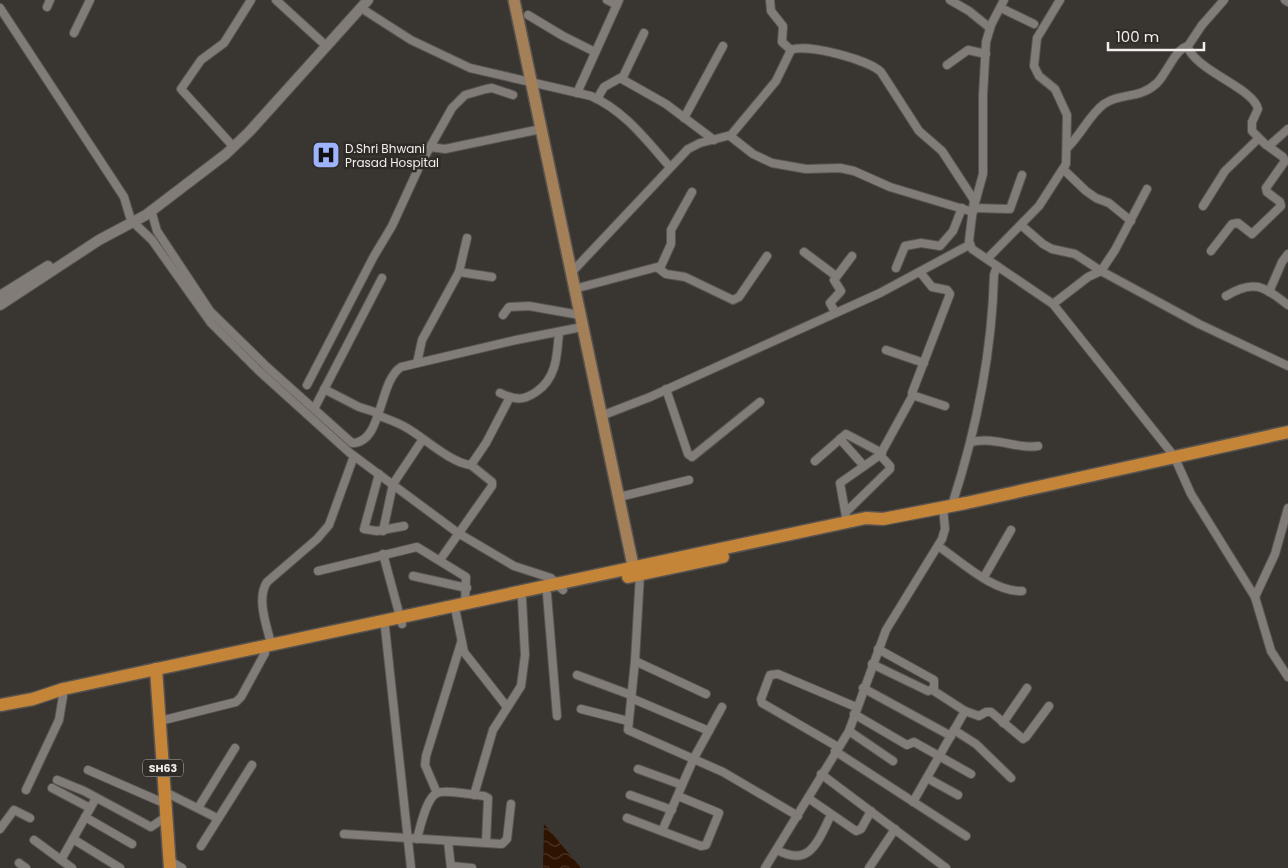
<svg xmlns="http://www.w3.org/2000/svg" width="1288" height="868" font-family="Poppins,sans-serif">
<style>
.water{fill:url(#water-waves)}
.lines{fill:none;stroke-linecap:round;stroke-linejoin:round}
.minor-casing{stroke:#575350;stroke-width:10}
.tertiary-casing{stroke:#575350;stroke-width:12}
.secondary-casing{stroke:#575350;stroke-width:14}
.primary-casing{stroke:#575350;stroke-width:15}
.minor{stroke:#817c78;stroke-width:8}
.tertiary{stroke:#817c78;stroke-width:10}
.secondary{stroke:#a38058;stroke-width:11}
.primary{stroke:#c58538;stroke-width:12}
.labels{text-anchor:middle;dominant-baseline:central;stroke-width:5;stroke-linejoin:round;paint-order:stroke}
.shield{fill:#2f2b27;stroke:#b8b4b1;stroke-width:1}
.shield-label{font-size:11px;font-weight:bold;fill:#f2efec}
.poi-label{font-size:12px;fill:#f2efec;stroke:#2f2b27;text-anchor:start}
</style>
<defs>
<pattern id="water-waves" width="16" height="10" patternUnits="userSpaceOnUse" patternTransform="scale(1.25)"><rect width="16" height="10" fill="#2e1300"/><path d="M0 5q4-4 8 0t8 0" fill="none" stroke="#4d3625"/></pattern>
</defs>
<rect width="100%" height="100%" fill="#393531"/>
<path class="water" d="M544,824L581,868H543Z"/>
<g class="lines">
<defs>
<g id="minor">
<path d="M276,0L323,43"/>
<path d="M607,0L617,5"/>
<path d="M770,0L771,11L783,26L782,42L791,50"/>
<path d="M950,0L969,11L990,28"/>
<path d="M1224,0L1202,25L1188,46L1189,50C1202,73 1254,89 1258,109L1252,122V131L1266,145H1270L1288,129"/>
<path d="M1285,0L1288,2"/>
<path d="M47,7L50,0"/>
<path d="M0,8L124,197L130,217"/>
<path d="M361,8L411,40L470,68L591,96C625,111 646,140 670,167"/>
<path d="M1001,8L1034,24"/>
<path d="M528,15L563,36L595,52"/>
<path d="M74,33L90,0"/>
<path d="M947,65L968,50L986,54"/>
<path d="M622,79L644,33"/>
<path d="M577,93L619,0"/>
<path d="M597,99L604,87L620,78L666,104L714,140"/>
<path d="M684,118L723,46"/>
<path d="M730,136L753,154L772,163L806,169L840,168L854,171L890,187L973,212"/>
<path d="M230,143L181,89L201,60L224,43L251,0"/>
<path d="M430,147L445,149L541,129"/>
<path d="M1067,148C1081,135 1089,115 1104,104C1121,92 1139,100 1157,83C1167,73 1175,49 1188,46"/>
<path d="M1064,170L1086,191L1096,198L1109,203L1131,221"/>
<path d="M975,203L983,174V95L986,42L991,25L1004,0"/>
<path d="M1203,206L1225,171L1258,139"/>
<path d="M974,208L1010,209L1022,175"/>
<path d="M151,210L157,231L210,311L267,367L352,443C383,443 378,382 401,367L516,340L582,327"/>
<path d="M133,222L152,240L211,323L258,370L350,453L458,533L514,566L551,578L563,590"/>
<path d="M1021,225L1043,244L1052,249L1075,254L1101,271L1115,250L1147,189"/>
<path d="M1211,251L1232,224L1238,223L1252,234L1281,206L1280,202L1267,192L1266,188L1285,161L1283,157L1268,146"/>
<path d="M804,252L836,276"/>
<path d="M987,259L1039,206L1066,164L1067,115L1055,89L1039,76L1034,66L1037,38L1060,0"/>
<path d="M658,268L666,274L685,277L733,300L739,297L767,256"/>
<path d="M896,268L905,246L921,243L940,246L953,231L962,208"/>
<path d="M459,272L492,277"/>
<path d="M920,272L932,287L947,290L950,294L912,393L915,396L945,406"/>
<path d="M571,273L688,149L700,143L731,135L776,81L791,50C807,43 869,60 881,72L919,131L942,151L974,200L969,241L972,249L1053,304L1174,456L1191,494L1255,597L1271,651L1288,677"/>
<path d="M574,289L661,266L671,244V230L692,192"/>
<path d="M1269,292L1282,262L1288,254"/>
<path d="M1226,296C1254,279 1263,286 1288,305"/>
<path d="M1053,304L1088,277L1101,271L1199,324L1288,366"/>
<path d="M835,312L830,303L841,291L834,280L852,256"/>
<path d="M503,315L509,307L529,306L580,315"/>
<path d="M886,350L924,363"/>
<path d="M417,363L422,340L459,272L467,238"/>
<path d="M307,385L374,256L392,226L420,165L452,108L465,95L486,89L492,88L513,95"/>
<path d="M324,389L359,407L378,413"/>
<path d="M666,389L688,454L692,457L760,402"/>
<path d="M500,393C515,400 523,401 536,392C557,378 557,355 559,332"/>
<path d="M314,409L382,278"/>
<path d="M377,415C387,419 397,422 407,428C423,437 452,464 471,465L486,443L510,397"/>
<path d="M601,416L650,397L880,293L969,245"/>
<path d="M840,439L864,466"/>
<path d="M972,442C993,436 1021,450 1038,446"/>
<path d="M815,461L846,434L882,453"/>
<path d="M379,474L364,529L377,531L404,526"/>
<path d="M619,497L689,480"/>
<path d="M952,505C976,431 992,353 994,275L997,266"/>
<path d="M846,512L890,469V466L880,455"/>
<path d="M847,522L840,483L880,455L913,395"/>
<path d="M383,531L393,484L423,439"/>
<path d="M938,546C962,562 993,592 1022,591"/>
<path d="M383,554L402,624"/>
<path d="M440,560L492,486V482L471,465"/>
<path d="M318,571L417,547L466,577L465,603"/>
<path d="M640,574L635,661L628,730L723,772L798,816"/>
<path d="M413,576L467,588"/>
<path d="M984,577L1011,530"/>
<path d="M547,594L557,716"/>
<path d="M1255,597L1275,554L1288,508"/>
<path d="M456,613L464,652L507,707"/>
<path d="M385,627L411,868"/>
<path d="M271,644C267,626 256,599 267,582L317,539L329,525L354,456"/>
<path d="M878,649L934,680V691L965,711L913,802"/>
<path d="M635,661L706,694"/>
<path d="M872,664L928,691L933,689"/>
<path d="M577,675L631,695"/>
<path d="M863,688L951,736"/>
<path d="M631,698L709,731"/>
<path d="M581,709L628,721"/>
<path d="M965,711L979,716L986,712H991L1023,739L1026,737L1049,706"/>
<path d="M854,714L907,745L914,742L971,774"/>
<path d="M160,721L236,702L241,697L265,653"/>
<path d="M1003,723L1027,688"/>
<path d="M954,730L976,744L1011,778"/>
<path d="M849,731L893,761"/>
<path d="M838,747L762,703L761,699L770,675L778,674L856,707"/>
<path d="M835,751L966,836"/>
<path d="M638,769L682,785"/>
<path d="M88,770L166,804"/>
<path d="M821,774L946,868"/>
<path d="M927,778L958,795"/>
<path d="M57,780L84,791L151,827L167,816"/>
<path d="M52,788L90,808"/>
<path d="M26,790L59,720L63,696"/>
<path d="M165,792L217,818"/>
<path d="M437,793L425,765L426,756L461,643"/>
<path d="M474,795L493,730L521,686L525,655L522,599"/>
<path d="M630,795L672,810"/>
<path d="M808,798L856,831L861,829L871,811"/>
<path d="M198,808L235,748"/>
<path d="M85,817L132,844"/>
<path d="M627,818L701,846L706,845L719,813L678,796"/>
<path d="M0,829L14,810L30,818"/>
<path d="M662,831L694,758L722,707"/>
<path d="M344,834L502,844L507,839L511,804"/>
<path d="M73,839L120,868"/>
<path d="M417,839C420,828 426,798 437,793C445,789 474,795 484,796L488,798L486,843"/>
<path d="M34,840L72,868"/>
<path d="M448,841L451,868"/>
<path d="M201,846L252,765"/>
<path d="M777,850C811,868 818,840 831,815"/>
<path d="M61,860L96,798"/>
<path d="M170,861L182,868"/>
<path d="M19,863L26,868"/>
<path d="M451,866L472,868"/>
<path d="M765,868L849,731L886,630L942,539L945,529L943,507"/>
<path d="M869,868L895,829"/>
</g>
<g id="tertiary">
<path d="M0,296L48,266"/>
<path d="M0,305L99,240L146,215L226,154L249,132L368,0"/>
</g>
<path id="secondary" d="M514,0L635,575"/>
<g id="primary">
<path d="M628,577L723,557"/>
<path d="M156,669L170,868"/>
<path d="M0,705L33,699L63,689L866,518L883,519L966,503L1288,432"/>
</g>
</defs>
<use href="#minor" class="minor-casing"/>
<use href="#tertiary" class="tertiary-casing"/>
<use href="#secondary" class="secondary-casing"/>
<use href="#primary" class="primary-casing"/>
<use href="#minor" class="minor"/>
<use href="#tertiary" class="tertiary"/>
<use href="#secondary" class="secondary"/>
<use href="#primary" class="primary"/>
</g>
<defs>
<symbol id="hospital-square" viewBox="-11 -11 22 22"><rect x="-9" y="-9" width="18" height="18" rx="4" fill="#9db4fd" stroke="#2f2b27"/><path d="M-5-5h3v3.5h4V-5h3V5h-3V1.5h-4V5h-3Z" fill="#111"/></symbol>
</defs>
<g fill-rule="evenodd">
<use href="#hospital-square" x="310" y="139" width="32" height="32"/>
</g>
<g class="labels">
<rect class="shield" x="143" y="759.5" width="40" height="17" rx="4"/>
<g class="shield-label">
<text x="163" y="768">SH63</text>
</g>
<g class="poi-label">
<text x="345" y="148">D.Shri Bhwani<tspan x="345" dy="14">Prasad Hospital</tspan></text>
</g>
</g>
<path d="M1108 42v8h96v-8" fill="none" stroke="#f2efec" stroke-width="2.5"/>
<text x="1116" y="42" font-size="15" fill="#f2efec" stroke="#2f2b27" stroke-width="4" paint-order="stroke">100 m</text>
</svg>
